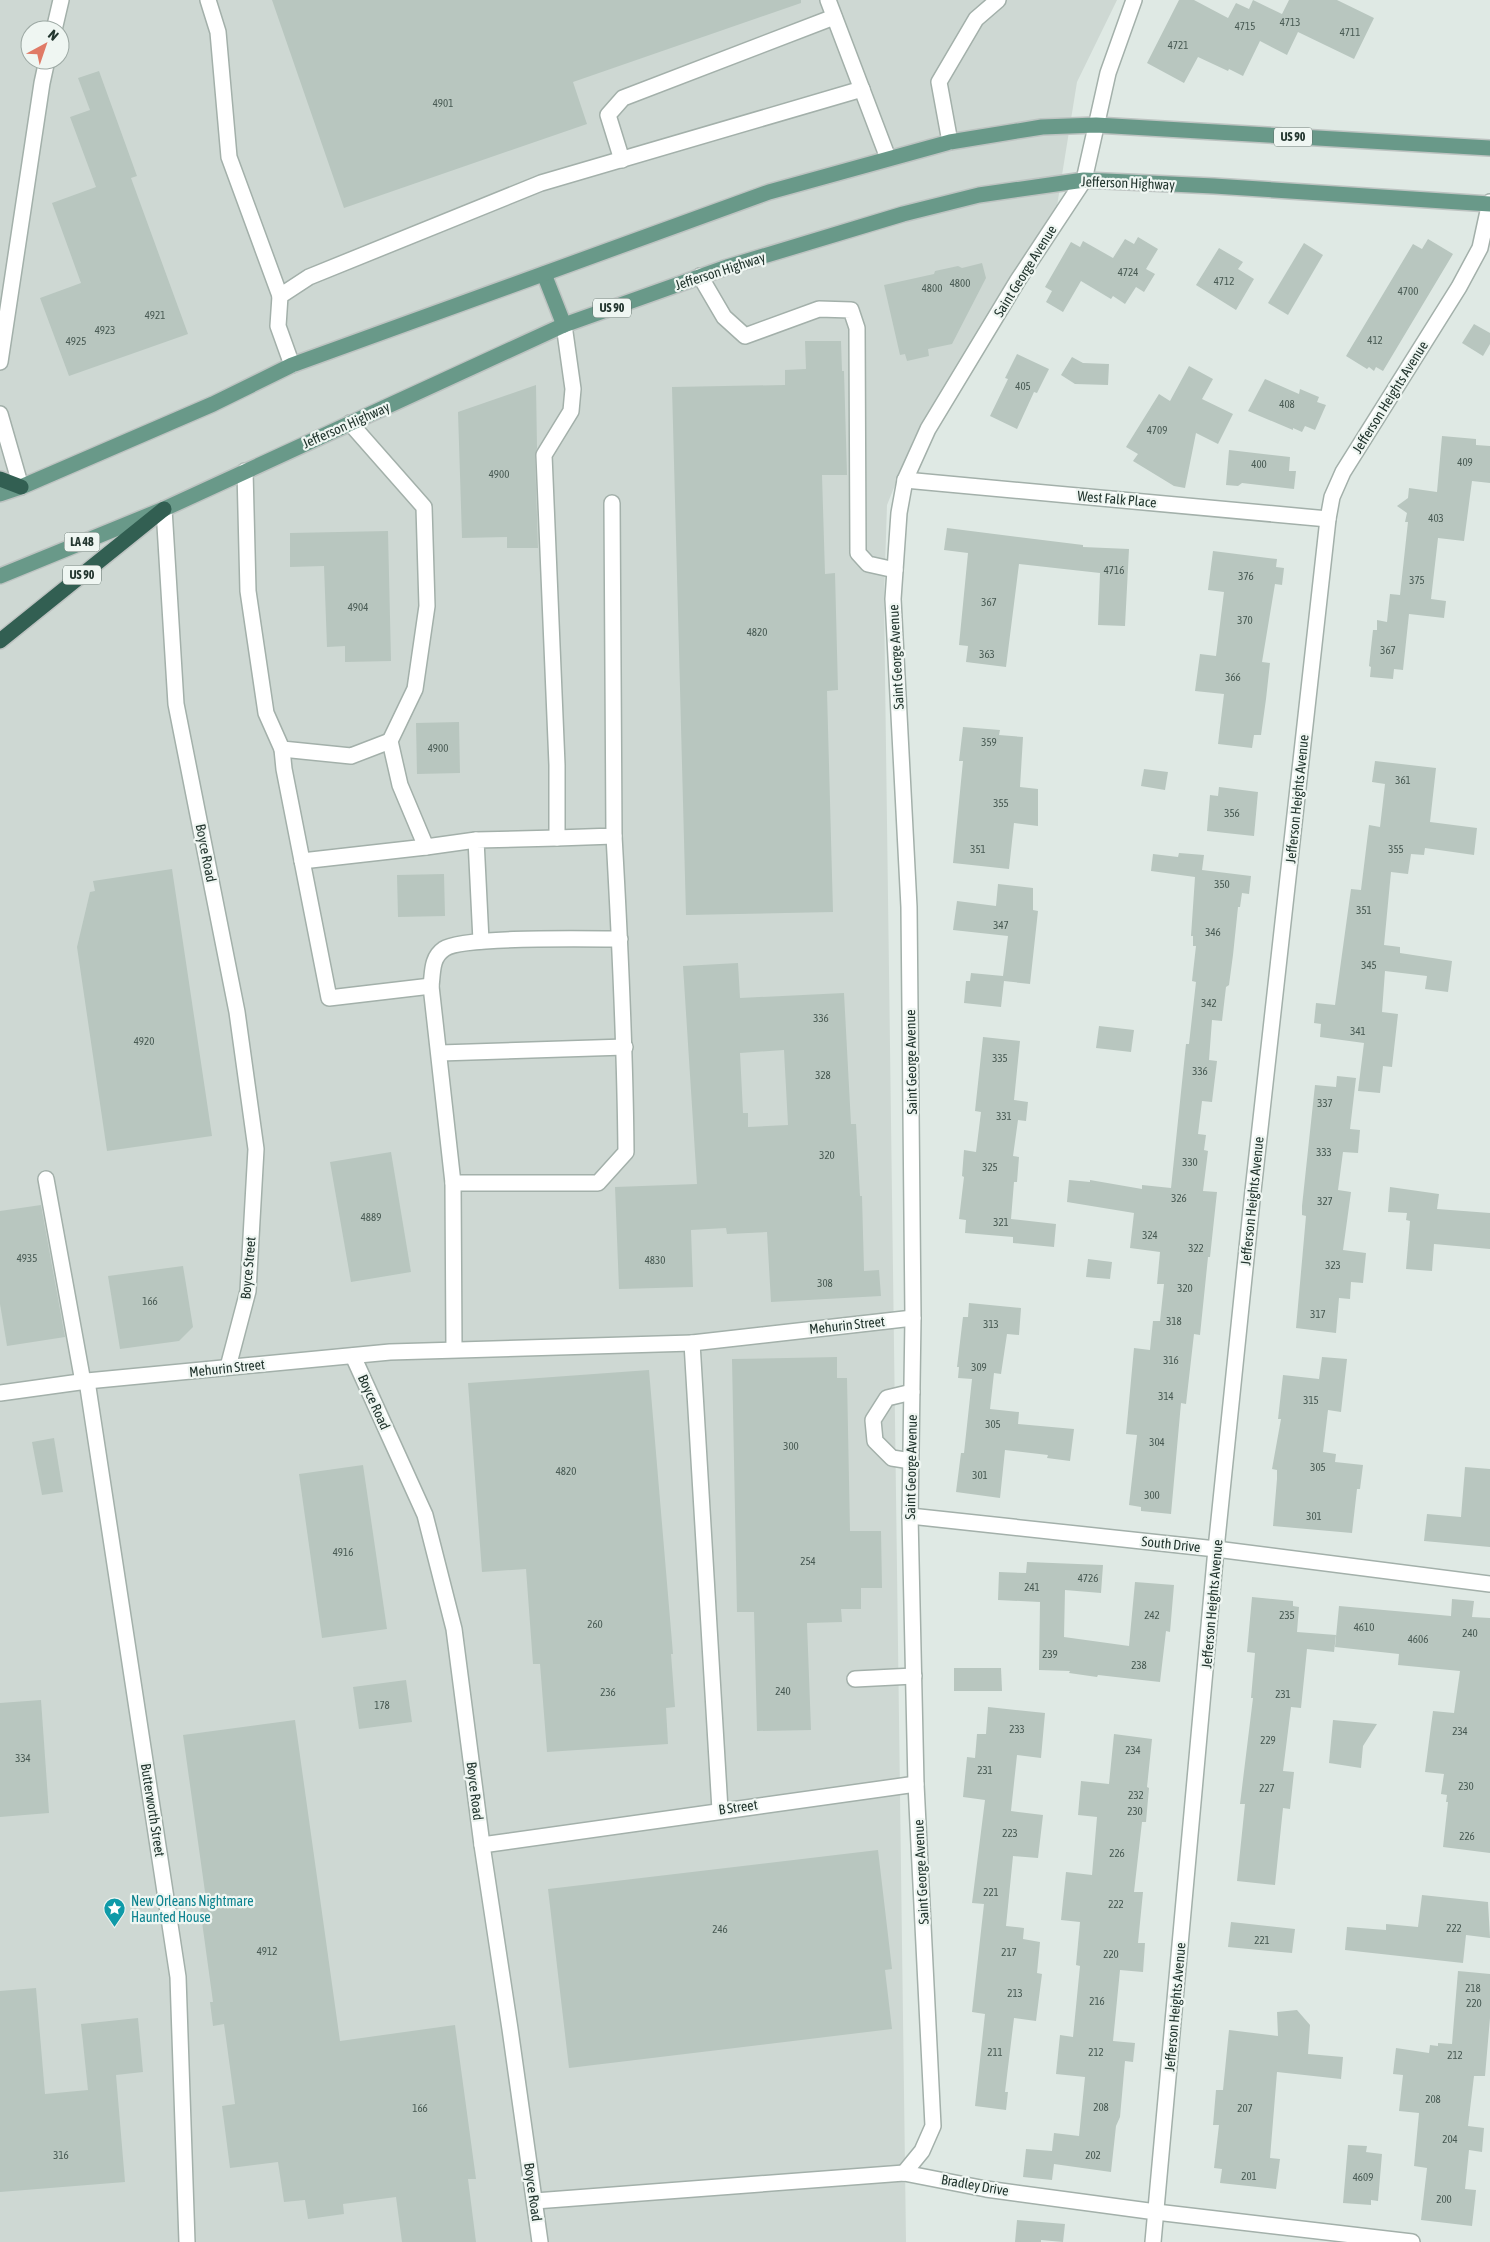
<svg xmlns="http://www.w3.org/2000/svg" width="1490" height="2242" font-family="'Asap Condensed',sans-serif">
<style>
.built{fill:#ced8d3;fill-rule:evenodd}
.building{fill:#b8c6bf;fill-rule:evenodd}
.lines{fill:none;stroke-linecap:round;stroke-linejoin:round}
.minor-casing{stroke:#a3b0aa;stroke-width:18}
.major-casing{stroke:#bdc3c1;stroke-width:18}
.highway-casing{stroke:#bdc3c1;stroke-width:18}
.minor{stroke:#fff;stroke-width:15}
.major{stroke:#699989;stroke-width:15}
.highway{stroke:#325f52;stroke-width:15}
.labels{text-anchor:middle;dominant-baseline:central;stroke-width:4.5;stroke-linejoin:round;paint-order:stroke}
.number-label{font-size:11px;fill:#485a53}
.shield{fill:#eff6f2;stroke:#60706a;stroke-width:1}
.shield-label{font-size:12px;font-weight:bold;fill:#23362f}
.street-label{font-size:14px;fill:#23362f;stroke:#eff6f2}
.culture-label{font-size:14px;fill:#0d838f;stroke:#eff6f2;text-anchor:start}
</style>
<rect width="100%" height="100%" fill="#dfe9e4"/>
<path class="built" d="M0,0H1117L1077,82L1057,206L914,438L887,505L884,598L906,2242H0ZM30,30H60V60H30Z"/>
<g class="building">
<path d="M272,0H801V3L573,82L587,124L344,208Z"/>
<path d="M1179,0H1194L1228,18L1236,3L1249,9L1253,0L1282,14L1289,0H1337L1374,18L1354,59L1298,32L1287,55L1260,41L1243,76L1229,69L1228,71L1198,57L1184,83L1147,63Z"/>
<path d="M99,71L137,176L131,178L188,334L69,376L40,298L81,283L52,203L96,187L70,117L90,110L78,78Z"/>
<path d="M1138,237L1158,249L1146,269L1155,274L1144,292L1136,287L1125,304L1113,296L1111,299L1081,281L1063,312L1046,302L1052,291L1045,287L1071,242L1080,247L1083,241L1113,258L1125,239L1134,244Z"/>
<path d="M1428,239L1453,254L1383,371L1376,367L1374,371L1369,367L1367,369L1346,356L1413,244L1422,249Z"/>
<path d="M1304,243L1323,255L1288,315L1268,303Z"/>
<path d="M1219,248L1243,262L1238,269L1254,279L1236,310L1196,285Z"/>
<path d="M982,263L986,278L952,344L928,349L929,356L907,361L905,354L900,355L884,285L934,274L935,271L958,266L962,268Z"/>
<path d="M1474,324L1490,333V344L1483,356L1462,343Z"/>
<path d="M805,341H841L842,371H844L847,475H822L825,574L835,573L838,690L827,691L833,912L686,915L672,387L785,385V370L806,369Z"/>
<path d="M1017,354L1049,369L1037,393L1034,392L1017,429L990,416L1008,379L1005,378Z"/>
<path d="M1072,357L1083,363L1109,364L1108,385L1075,384L1061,375Z"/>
<path d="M1189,366L1213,379L1202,399L1233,414L1218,444L1196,433L1185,488L1174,486L1133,461L1138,454L1126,447L1159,394L1170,401Z"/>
<path d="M1265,379L1299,394L1300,389L1319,397L1317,402L1326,405L1315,430L1305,426L1302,432L1293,428V430L1248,411Z"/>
<path d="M536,385L537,448L535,455L538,548H507V537L462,538L458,412Z"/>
<path d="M1442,436L1476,439V445L1490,446V483L1472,481L1464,541L1438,538L1431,599L1446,601L1444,618L1409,614L1403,670L1394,669L1393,679L1370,677L1371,667L1369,666L1373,630H1377V620L1387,622L1390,594L1400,595L1408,522H1405L1407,513L1397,506L1408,498L1409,488L1437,492Z"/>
<path d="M1229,450L1290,457L1289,471H1296L1294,489L1242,483L1238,486L1226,485Z"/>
<path d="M947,528L1083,545V547L1129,549L1125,626L1098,625L1100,573L1019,564L1006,667L966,662L968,646L959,645L968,553L944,550Z"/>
<path d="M388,531L391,661L345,662V646L327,647L324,566L290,567V533Z"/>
<path d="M1213,551L1277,559L1276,567L1284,568L1282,585L1275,584L1262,662L1270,663L1266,699L1261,735H1254L1252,748L1218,744L1224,694L1195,691L1200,654L1216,656L1224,592L1208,590Z"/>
<path d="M459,722L460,773L417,774L416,723Z"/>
<path d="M963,727L1000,730L999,735L1023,737L1020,787L1038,789V826L1014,823L1009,869L953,863L963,761H959Z"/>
<path d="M1375,761L1436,768L1430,822L1477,828L1474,855L1425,848L1424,855L1411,854L1408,874L1391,872L1384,945L1400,947V953L1452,961L1448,992L1425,989L1427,976L1385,971L1382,1012L1398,1014L1392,1067L1383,1066L1380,1093L1358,1091L1364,1043L1320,1037L1321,1024L1314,1023L1316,1003L1335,1005L1351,889L1361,890L1369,825L1380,827L1385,784L1372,782Z"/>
<path d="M1144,769L1168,772L1165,790L1141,786Z"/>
<path d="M1219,787L1258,792L1254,836L1207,831L1210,795L1218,796Z"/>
<path d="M1179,853L1204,855L1202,870L1251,876L1249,894L1242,893L1240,907H1238L1233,955L1229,985L1226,987L1222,1021L1212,1020L1209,1060L1217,1061L1212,1102L1202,1101L1198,1134L1206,1135L1204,1150L1208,1151L1203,1191L1217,1192L1210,1257H1208L1200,1335L1194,1334L1186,1404L1181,1403L1171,1514L1141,1511V1507L1129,1505L1137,1435L1126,1434L1134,1348L1150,1350L1153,1321H1160L1164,1284H1157L1160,1252L1130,1248L1134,1213L1067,1202L1069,1180L1090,1182V1180L1142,1189V1185L1171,1188L1186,1044H1189L1196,982L1192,981L1196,946H1193V936H1191L1195,877L1151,871L1153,854L1178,857Z"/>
<path d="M172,869L212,1136L107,1151L77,947L90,892L95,891L93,881Z"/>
<path d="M444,874L445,916L398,917L397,875Z"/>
<path d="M998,884L1033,888V910L1038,911L1030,984L1004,981L1001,1007L964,1003L966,981H970L971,973L1003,976L1008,936L953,930L957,901L996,906Z"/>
<path d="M738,963L740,998L844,993L851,1124H856L860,1196H862L864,1271L879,1270L881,1296L771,1302L767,1232L727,1234L726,1228L691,1230L693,1287L619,1289L615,1187L697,1184L683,966ZM784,1050L788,1125L748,1127V1113H743L740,1053Z"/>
<path d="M1099,1026L1134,1030L1131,1052L1096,1048Z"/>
<path d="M983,1037L1020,1041L1014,1100L1028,1102L1026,1121L1018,1120L1013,1156L1019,1157L1017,1182H1014L1011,1219L1056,1224L1054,1247L1013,1243V1237L965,1233L966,1220L959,1219L964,1177L962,1176L964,1150L976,1152L981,1112L975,1111Z"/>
<path d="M1337,1076L1356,1078L1350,1129L1360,1130L1358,1153L1343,1152L1338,1190L1351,1192L1343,1250L1366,1253L1363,1283L1351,1282L1350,1299L1339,1298L1336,1333L1296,1328L1306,1216L1302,1215V1206L1315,1085L1336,1087Z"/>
<path d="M391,1152L411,1272L351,1282L330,1162Z"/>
<path d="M1390,1187L1439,1194L1437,1209L1490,1213V1249L1434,1244L1432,1271L1406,1269L1410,1221L1406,1220L1407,1213L1388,1212Z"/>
<path d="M41,1205L65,1337L7,1346L0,1304V1211Z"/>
<path d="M1088,1259L1112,1262L1110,1279L1086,1277Z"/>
<path d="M183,1266L193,1327L179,1341L120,1349L108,1276Z"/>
<path d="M969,1303L1021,1308L1019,1335L1007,1334L1001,1374L994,1373L990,1409L1019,1412L1018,1424L1074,1429L1070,1461L1047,1458L1048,1455L1005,1450L1000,1498L956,1492L961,1453H964L972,1379L958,1378L959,1367H957L963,1317H968Z"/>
<path d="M837,1357V1378H847L850,1531H881L882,1588H861V1609H841L842,1622L807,1623L811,1730L757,1731L754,1612H737L732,1359Z"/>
<path d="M1322,1357L1347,1359L1341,1412L1328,1410L1323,1452L1336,1454L1335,1462L1363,1465L1360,1489H1357L1352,1533L1273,1526L1277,1479V1470L1272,1469L1281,1419H1278L1283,1375L1319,1379Z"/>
<path d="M649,1370L673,1654H671L675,1707L666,1708L668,1744L547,1752L540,1664H533L526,1569L482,1572L468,1383Z"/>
<path d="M54,1438L63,1492L42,1495L32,1442Z"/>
<path d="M363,1465L387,1629L322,1638L299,1474Z"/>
<path d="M1465,1467L1490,1469V1547L1424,1541L1427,1514L1461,1517Z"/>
<path d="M1027,1562L1103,1565L1101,1593L1065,1590L1064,1637L1129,1646L1135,1582L1174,1585L1170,1632L1166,1631L1160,1682L1098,1675L1097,1677L1069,1673L1070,1671L1039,1670L1040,1602L998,1600L999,1572L1026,1573Z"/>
<path d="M1252,1597L1293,1601V1606L1299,1607L1297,1632L1336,1635L1334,1652L1307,1649L1301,1708L1291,1707L1283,1771L1294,1772L1290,1809L1283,1808L1275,1885L1237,1881L1245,1804H1240L1253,1698H1251L1255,1653L1247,1652Z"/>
<path d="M1452,1599L1474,1601L1472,1617L1490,1618V1853L1443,1847L1448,1802H1446L1447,1795L1441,1794L1444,1774L1425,1772L1433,1711L1454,1713L1460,1671L1398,1665L1399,1654L1335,1647L1339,1606L1451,1616Z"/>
<path d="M954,1668H1001L1002,1691H954Z"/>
<path d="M406,1680L412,1722L359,1729L353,1687Z"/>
<path d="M41,1700L49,1813L0,1817V1703Z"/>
<path d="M988,1707L1045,1713L1041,1758L1017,1755L1011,1811L1043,1815L1038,1858L1013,1856L1006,1926L1024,1928L1023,1939L1040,1942L1037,1973L1042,1974L1036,2021L1014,2018L1005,2092H1008L1006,2110L975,2106L985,2014L972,2012L984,1904L972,1903L985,1800L963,1797L967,1757L975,1758L977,1734H986Z"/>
<path d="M295,1720L340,2041L455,2025L476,2179H468L476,2242H402L396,2197L343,2204L344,2214L308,2219L305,2200L284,2202L278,2162L230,2168L222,2106L235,2104L224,2024L213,2026L210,2002H213L199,1900L206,1899L183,1735Z"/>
<path d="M1333,1720L1377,1724L1363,1746L1361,1768L1329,1763Z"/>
<path d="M1114,1734L1152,1739L1147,1787L1149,1788L1146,1822H1142L1134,1892H1143L1138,1943H1145L1143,1972L1120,1970L1113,2041L1135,2043L1133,2062L1125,2061L1120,2117L1116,2126L1111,2172L1054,2164L1052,2180L1023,2177L1026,2149L1052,2151L1054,2133L1079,2136L1085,2077L1056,2074L1060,2035L1073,2037L1080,1966L1076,1965L1080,1922L1061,1920L1066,1872L1092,1875L1097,1817L1078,1815L1081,1781L1109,1784Z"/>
<path d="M878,1850L892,1969L885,1970L892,2029L569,2068L548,1889Z"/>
<path d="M1422,1895L1488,1902L1490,1938L1466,1935L1463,1963L1345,1950L1347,1927L1386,1930V1924L1418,1927Z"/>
<path d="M1231,1922L1295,1929L1292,1953L1228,1947Z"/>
<path d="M1458,1971L1490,1974V2018L1485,2076H1474L1468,2126L1484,2128L1482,2152L1469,2150L1465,2189L1476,2190L1472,2226L1421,2220L1427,2168L1414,2166L1419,2113L1399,2111L1403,2075L1393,2074L1396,2048L1429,2053L1430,2045L1438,2046V2043L1452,2044Z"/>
<path d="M36,1988L45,2094L88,2090L81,2024L138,2018L143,2072L116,2075L125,2182L0,2192V1991Z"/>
<path d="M1297,2010L1310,2025L1308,2054L1343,2057L1341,2079L1277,2072L1270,2158L1280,2159L1276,2189L1220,2183L1222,2169L1214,2168L1219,2125H1213L1216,2090H1223L1229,2030L1278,2036L1277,2012Z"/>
<path d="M1348,2145L1367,2146L1366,2152L1382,2154L1378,2201L1371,2200V2205L1343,2203Z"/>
<path d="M1017,2220L1065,2224L1063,2242L1041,2240V2242H1015Z"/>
</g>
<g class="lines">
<defs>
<g id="minor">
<path d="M208,0L218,32L229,157L280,296"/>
<path d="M828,0L888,158"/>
<path d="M54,30L61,0"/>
<path d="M950,142L939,82L976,19L998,0"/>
<path d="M622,160L608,115L623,98L834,17"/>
<path d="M700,276L724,317L745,336L819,309L851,310L857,328L858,553L868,564L895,570"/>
<path d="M564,325L573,389L571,411L544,455L557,765V838L614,836L612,503"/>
<path d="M0,362L42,83L47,60"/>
<path d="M292,365L278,326L280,296L309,277L541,183L862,89"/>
<path d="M0,414L21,487"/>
<path d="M245,471L248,591L266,713L282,749L351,756L390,741"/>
<path d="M905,480L1328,519"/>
<path d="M164,509L176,704L237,1012L256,1149L248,1291L228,1367"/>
<path d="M282,749L284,769L329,998L431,986"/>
<path d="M614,836C620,942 625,1047 626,1152L598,1183H453L431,986C433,972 431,958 444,949C461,936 591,939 620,939"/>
<path d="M426,847L476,840"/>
<path d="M302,861L426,847L400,785L390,741L415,689L427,606L424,507L350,423"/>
<path d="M481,941L476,840L557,838"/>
<path d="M440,1053L625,1047"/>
<path d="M46,1179L83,1382"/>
<path d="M453,1183L454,1349"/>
<path d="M353,1356L425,1515L454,1629L482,1845L510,2029L540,2242"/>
<path d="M87,1381L178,1977L187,2242"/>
<path d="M0,1393L87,1381L390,1352L692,1343"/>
<path d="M911,1461L892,1458L875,1441L873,1420L887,1398L912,1392"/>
<path d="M910,1516L1216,1549L1490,1584"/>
<path d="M855,1679L914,1676"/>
<path d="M720,1810L692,1343L913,1318"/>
<path d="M482,1845L916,1784"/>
<path d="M904,2173L922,2151L933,2126L916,1784L910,1516L913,1318L909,907L893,599L899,513L905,480L928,429L1018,280L1084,180L1108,73L1134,0"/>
<path d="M535,2201L904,2173L986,2189L1156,2212L1412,2242"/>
<path d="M1153,2242L1216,1549L1252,1200L1328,519L1332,497L1343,472L1459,287L1480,248L1490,202"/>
</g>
<g id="major">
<path d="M544,274L564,325"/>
<path d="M0,494L21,487L213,404L292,365L769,192L950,142L1042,127L1096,125L1490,148"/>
<path d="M0,576L164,509L564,325L727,267L903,214L979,195L1084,180L1214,186L1490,204"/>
</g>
<g id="highway">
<path d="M0,479L21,487"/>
<path d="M0,641L164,509"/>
</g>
</defs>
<use href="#minor" class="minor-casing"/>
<use href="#major" class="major-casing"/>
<use href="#highway" class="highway-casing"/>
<use href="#minor" class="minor"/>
<use href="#major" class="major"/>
<use href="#highway" class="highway"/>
</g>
<defs>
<symbol id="sight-pin" viewBox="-11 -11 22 30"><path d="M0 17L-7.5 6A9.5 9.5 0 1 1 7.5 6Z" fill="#0f9aa8" stroke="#eff6f2"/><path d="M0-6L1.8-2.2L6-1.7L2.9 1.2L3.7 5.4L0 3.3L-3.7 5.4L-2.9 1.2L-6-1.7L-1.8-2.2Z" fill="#fff"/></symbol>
</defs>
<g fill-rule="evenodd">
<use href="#sight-pin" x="102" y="1896" width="25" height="34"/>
</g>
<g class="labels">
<g class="number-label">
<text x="1290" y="22">4713</text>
<text x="1245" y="26">4715</text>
<text x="1350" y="32">4711</text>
<text x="1178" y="45">4721</text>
<text x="443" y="103">4901</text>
<text x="1128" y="272">4724</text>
<text x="1224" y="281">4712</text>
<text x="960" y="283">4800</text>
<text x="932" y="288">4800</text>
<text x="1408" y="291">4700</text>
<text x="155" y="315">4921</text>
<text x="105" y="330">4923</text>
<text x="1375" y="340">412</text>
<text x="76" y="341">4925</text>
<text x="1023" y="386">405</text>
<text x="1287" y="404">408</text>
<text x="1157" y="430">4709</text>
<text x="1465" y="462">409</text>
<text x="1259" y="464">400</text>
<text x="499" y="474">4900</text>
<text x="1436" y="518">403</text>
<text x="1114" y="570">4716</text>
<text x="1246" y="576">376</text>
<text x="1417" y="580">375</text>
<text x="989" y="602">367</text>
<text x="358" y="607">4904</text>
<text x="1245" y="620">370</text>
<text x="757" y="632">4820</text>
<text x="1388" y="650">367</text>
<text x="987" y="654">363</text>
<text x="1233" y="677">366</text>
<text x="989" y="742">359</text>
<text x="438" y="748">4900</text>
<text x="1403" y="780">361</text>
<text x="1001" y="803">355</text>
<text x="1232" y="813">356</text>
<text x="978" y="849">351</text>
<text x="1396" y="849">355</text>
<text x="1222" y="884">350</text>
<text x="1364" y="910">351</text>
<text x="1001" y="925">347</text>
<text x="1213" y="932">346</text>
<text x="1369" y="965">345</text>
<text x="1209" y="1003">342</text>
<text x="821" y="1018">336</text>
<text x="1358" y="1031">341</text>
<text x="144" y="1041">4920</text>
<text x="1000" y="1058">335</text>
<text x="1200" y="1071">336</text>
<text x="823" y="1075">328</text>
<text x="1325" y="1103">337</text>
<text x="1004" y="1116">331</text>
<text x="1324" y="1152">333</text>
<text x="827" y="1155">320</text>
<text x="1190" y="1162">330</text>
<text x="990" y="1167">325</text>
<text x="1179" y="1198">326</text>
<text x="1325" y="1201">327</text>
<text x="371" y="1217">4889</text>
<text x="1001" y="1222">321</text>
<text x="1150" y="1235">324</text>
<text x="1196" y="1248">322</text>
<text x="27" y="1258">4935</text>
<text x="655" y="1260">4830</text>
<text x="1333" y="1265">323</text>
<text x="825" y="1283">308</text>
<text x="1185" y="1288">320</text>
<text x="150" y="1301">166</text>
<text x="1318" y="1314">317</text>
<text x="1174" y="1321">318</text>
<text x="991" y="1324">313</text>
<text x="1171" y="1360">316</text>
<text x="979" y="1367">309</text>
<text x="1166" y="1396">314</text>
<text x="1311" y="1400">315</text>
<text x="993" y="1424">305</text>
<text x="1157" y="1442">304</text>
<text x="791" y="1446">300</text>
<text x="1318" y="1467">305</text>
<text x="566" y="1471">4820</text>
<text x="980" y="1475">301</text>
<text x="1152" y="1495">300</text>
<text x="1314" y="1516">301</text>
<text x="343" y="1552">4916</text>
<text x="808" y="1561">254</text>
<text x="1088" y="1578">4726</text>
<text x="1032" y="1587">241</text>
<text x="1152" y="1615">242</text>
<text x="1287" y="1615">235</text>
<text x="595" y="1624">260</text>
<text x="1364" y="1627">4610</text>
<text x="1470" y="1633">240</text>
<text x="1418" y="1639">4606</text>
<text x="1050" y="1654">239</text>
<text x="1139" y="1665">238</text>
<text x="783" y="1691">240</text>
<text x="608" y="1692">236</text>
<text x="1283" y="1694">231</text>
<text x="382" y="1705">178</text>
<text x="1017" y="1729">233</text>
<text x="1460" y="1731">234</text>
<text x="1268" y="1740">229</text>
<text x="1133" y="1750">234</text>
<text x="23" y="1758">334</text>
<text x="985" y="1770">231</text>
<text x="1466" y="1786">230</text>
<text x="1267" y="1788">227</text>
<text x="1136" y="1795">232</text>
<text x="1135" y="1811">230</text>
<text x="1010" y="1833">223</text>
<text x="1467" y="1836">226</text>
<text x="1117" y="1853">226</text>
<text x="991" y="1892">221</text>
<text x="1116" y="1904">222</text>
<text x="1454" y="1928">222</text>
<text x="720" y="1929">246</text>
<text x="1262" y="1940">221</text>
<text x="267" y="1951">4912</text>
<text x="1009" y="1952">217</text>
<text x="1111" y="1954">220</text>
<text x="1473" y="1988">218</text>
<text x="1015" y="1993">213</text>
<text x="1097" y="2001">216</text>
<text x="1474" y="2003">220</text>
<text x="995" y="2052">211</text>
<text x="1096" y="2052">212</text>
<text x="1455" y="2055">212</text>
<text x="1433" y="2099">208</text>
<text x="1101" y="2107">208</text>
<text x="420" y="2108">166</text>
<text x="1245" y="2108">207</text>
<text x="1450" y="2139">204</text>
<text x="61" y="2155">316</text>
<text x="1093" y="2155">202</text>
<text x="1249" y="2176">201</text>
<text x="1363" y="2177">4609</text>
<text x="1444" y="2199">200</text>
</g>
<g class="shield">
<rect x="1274" y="127.5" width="38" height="19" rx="4"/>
<rect x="593" y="298.5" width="38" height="19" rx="4"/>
<rect x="64.5" y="532.5" width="35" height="19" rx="4"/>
<rect x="63" y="565.5" width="38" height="19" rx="4"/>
</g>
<g class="shield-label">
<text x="1293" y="137">US 90</text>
<text x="612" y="308">US 90</text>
<text x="82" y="542">LA 48</text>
<text x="82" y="575">US 90</text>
</g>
<g class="street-label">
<text transform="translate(1128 183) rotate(2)">Jefferson Highway</text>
<text transform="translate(720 271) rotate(-18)">Jefferson Highway</text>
<text transform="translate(1025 271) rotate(-58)">Saint George Avenue</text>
<text transform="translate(1390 397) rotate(-58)">Jefferson Heights Avenue</text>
<text transform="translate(346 425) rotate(-24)">Jefferson Highway</text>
<text transform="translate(1117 499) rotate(5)">West Falk Place</text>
<text transform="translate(896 657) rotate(-93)">Saint George Avenue</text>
<text transform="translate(1297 799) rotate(-84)">Jefferson Heights Avenue</text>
<text transform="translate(206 853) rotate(79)">Boyce Road</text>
<text transform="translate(911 1062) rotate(-91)">Saint George Avenue</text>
<text transform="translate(1252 1201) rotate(-84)">Jefferson Heights Avenue</text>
<text transform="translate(248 1268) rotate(-85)">Boyce Street</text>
<text transform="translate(847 1325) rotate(-6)">Mehurin Street</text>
<text transform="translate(227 1368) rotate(-6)">Mehurin Street</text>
<text transform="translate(374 1402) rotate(66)">Boyce Road</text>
<text transform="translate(911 1467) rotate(-89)">Saint George Avenue</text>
<text transform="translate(1171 1544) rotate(6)">South Drive</text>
<text transform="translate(1212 1604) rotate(-85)">Jefferson Heights Avenue</text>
<text transform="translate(475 1791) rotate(83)">Boyce Road</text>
<text transform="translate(738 1807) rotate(-8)">B Street</text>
<text transform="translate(153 1810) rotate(81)">Butterworth Street</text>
<text transform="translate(921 1872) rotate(-93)">Saint George Avenue</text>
<text transform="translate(1175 2007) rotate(-85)">Jefferson Heights Avenue</text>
<text transform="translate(975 2185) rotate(10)">Bradley Drive</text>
<text transform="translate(533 2192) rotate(82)">Boyce Road</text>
</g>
<g class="culture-label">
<text x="131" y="1901">New Orleans Nightmare<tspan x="131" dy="16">Haunted House</tspan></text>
</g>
</g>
<g transform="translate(45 45) rotate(40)"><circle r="24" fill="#eff6f2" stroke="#9da9a4"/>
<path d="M0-4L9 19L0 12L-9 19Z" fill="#e07a66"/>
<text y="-8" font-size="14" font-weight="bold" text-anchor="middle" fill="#23362f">N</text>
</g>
</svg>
